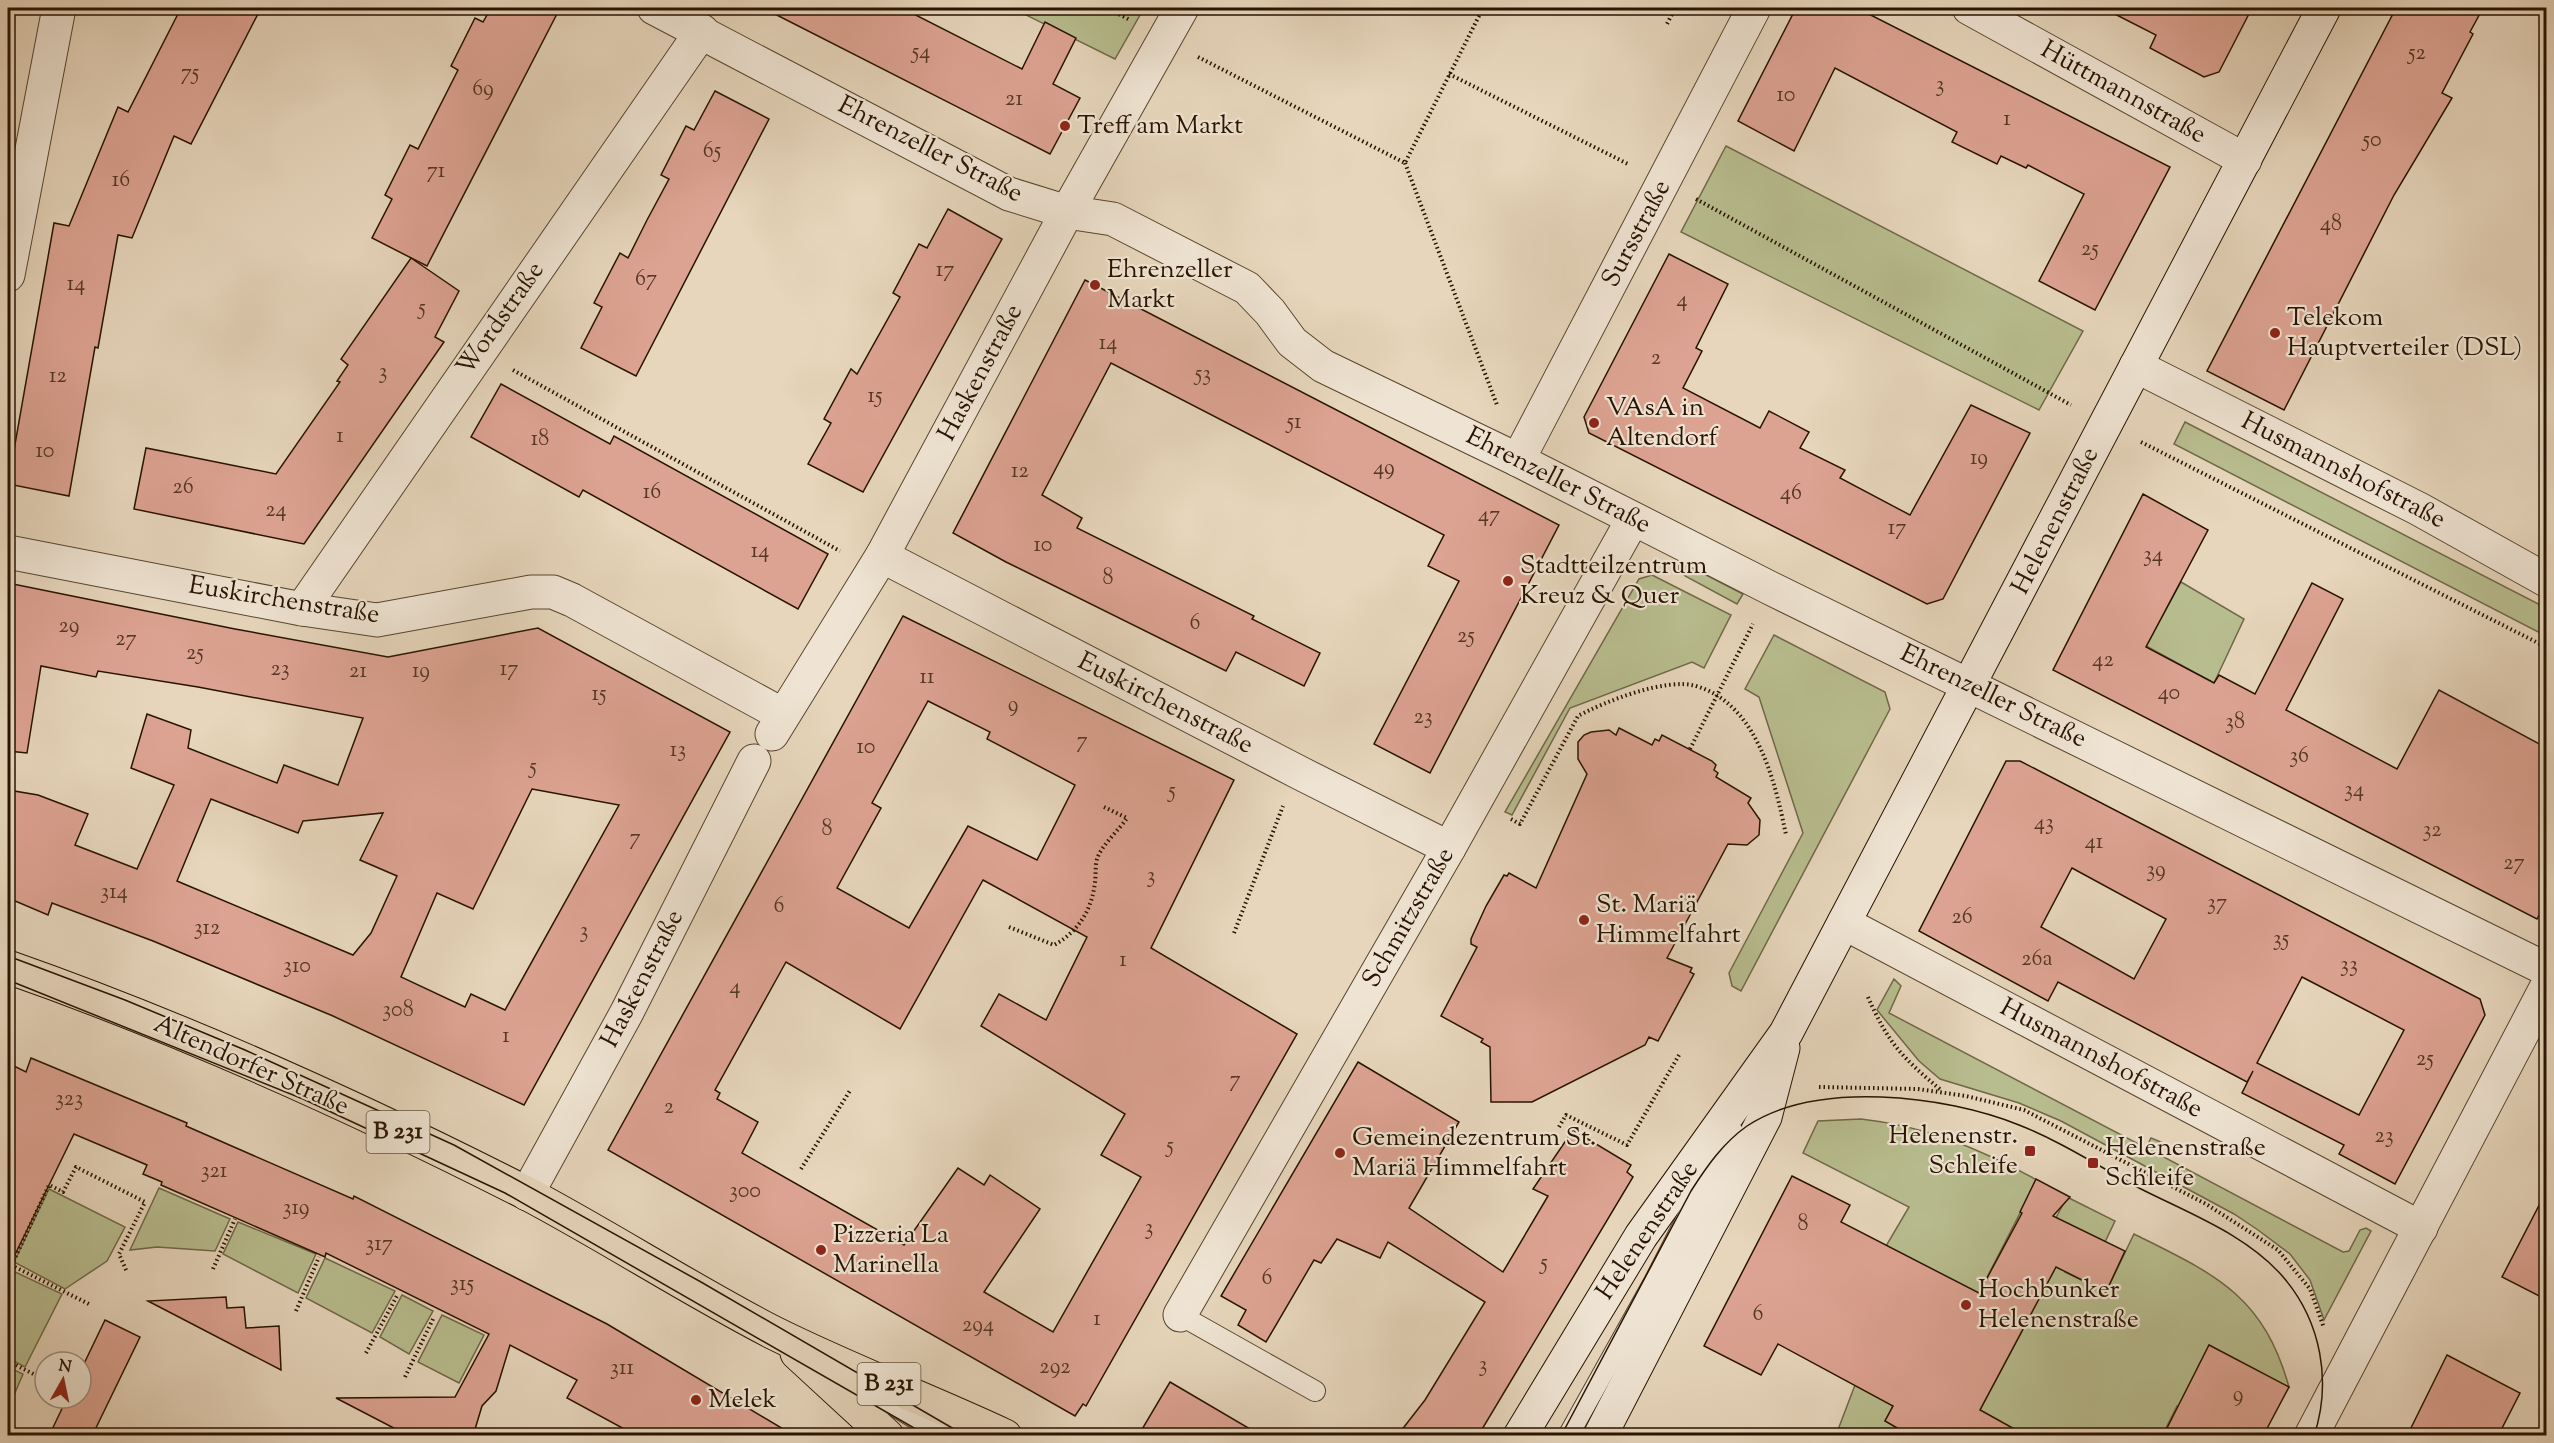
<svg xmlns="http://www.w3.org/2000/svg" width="2554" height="1443" font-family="'Sorts Mill Goudy',serif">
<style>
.green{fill:#b8bd8f;stroke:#706848;stroke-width:1.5}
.building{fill:#dda392;stroke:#281300;stroke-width:1.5;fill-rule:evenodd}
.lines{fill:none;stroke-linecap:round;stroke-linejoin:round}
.lane-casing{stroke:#58442f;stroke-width:22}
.street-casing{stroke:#58442f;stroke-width:35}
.secondary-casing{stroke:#281300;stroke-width:35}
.primary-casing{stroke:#281300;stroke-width:35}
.path{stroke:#281300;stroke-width:4;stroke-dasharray:1.5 3;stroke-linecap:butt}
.lane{stroke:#efe4d3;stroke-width:20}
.street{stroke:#efe4d3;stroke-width:33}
.secondary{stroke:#efe4d3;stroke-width:33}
.primary{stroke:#e7d6bc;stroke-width:33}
.tram{stroke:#281300;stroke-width:1.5}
.poi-dot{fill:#8f2418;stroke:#efe4d3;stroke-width:2}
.labels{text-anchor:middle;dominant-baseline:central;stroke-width:4.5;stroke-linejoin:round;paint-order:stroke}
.number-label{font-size:22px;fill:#553724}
.shield{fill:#efe4d3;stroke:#64523f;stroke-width:1.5}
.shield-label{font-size:24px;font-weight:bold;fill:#281300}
.street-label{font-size:26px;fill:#281300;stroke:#efe4d3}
.poi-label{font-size:26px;fill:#281300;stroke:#efe4d3;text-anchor:start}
</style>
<rect width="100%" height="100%" fill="#e7d6bc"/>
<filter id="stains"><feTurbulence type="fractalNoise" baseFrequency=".00333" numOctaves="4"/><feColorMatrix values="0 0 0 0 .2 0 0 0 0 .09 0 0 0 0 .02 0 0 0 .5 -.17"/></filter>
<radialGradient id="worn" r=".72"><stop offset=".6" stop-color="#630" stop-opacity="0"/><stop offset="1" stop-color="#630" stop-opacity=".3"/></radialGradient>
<g class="green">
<path d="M1012,8H1144L1115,59Z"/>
<path d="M1726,146L2083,331L2039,410L1681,232Z"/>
<path d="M2185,422L2546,608V636L2174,444Z"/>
<path d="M1679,561L1743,594L1737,604L1685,576L1679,570Z"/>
<path d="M1652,575L1731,615L1704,668L1692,662L1570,708L1512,815L1505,812L1639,579Z"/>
<path d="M2181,582L2244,619L2214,683L2146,646Z"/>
<path d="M1774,635L1885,692L1890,709L1741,991L1732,986L1729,973L1803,833L1759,697L1745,689Z"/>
<path d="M1894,979L1901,986L1889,1013L2146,1148L2151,1138L2163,1143L2158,1154L2343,1252L2349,1251L2360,1230L2366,1228L2371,1231L2324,1320L2310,1280L2290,1254L2258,1230L2234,1214L2061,1121L2019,1103L1940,1079L1919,1061L1877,1010Z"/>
<path d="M1861,1119C1926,1126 1980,1149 2037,1180L1979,1293L1934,1329L1885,1421L1906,1433L1904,1435H1836L1855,1385L1886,1246L1909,1207L1803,1153L1818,1121Z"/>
<path d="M159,1188L230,1219L215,1251L157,1247L130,1250Z"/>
<path d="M49,1189L125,1227L107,1261L65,1289L14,1262Z"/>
<path d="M2067,1197L2115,1221L2105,1242L2065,1272L2106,1292L2134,1234C2214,1274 2263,1294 2289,1387L2209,1345L2197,1369L2203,1377L2187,1407L2177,1406L2165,1430L2174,1435H1993L2000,1421L1980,1410L2028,1320L2008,1308Z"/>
<path d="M238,1222L316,1254L298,1293L223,1254Z"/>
<path d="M325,1258L395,1291L372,1333L306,1298Z"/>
<path d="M11,1270L62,1294L25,1367L8,1358V1276Z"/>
<path d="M402,1295L433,1311L409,1354L380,1337Z"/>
<path d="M442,1315L484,1335L459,1383L418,1362Z"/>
<path d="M8,1367L23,1374L8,1409Z"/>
</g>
<g class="building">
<path d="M181,8H261L191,144L174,136L132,238L118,235L98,348L95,347L69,496L8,484L54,223L69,226L118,107L128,112Z"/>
<path d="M491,8H560L427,266L372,238L392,199L385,195L410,145L418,149L458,70L451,66L475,18L483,22Z"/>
<path d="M763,8H902L1022,69L1045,22L1076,38L1053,84L1080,98L1050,154Z"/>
<path d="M1796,8H1857L2170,167L2095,310L2039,281L2084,194L2028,165L2026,168L2001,156L1997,164L1952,142L1957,132L1835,68L1794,151L1738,121Z"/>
<path d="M2103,8H2252L2219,72L2204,77L2150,48L2156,35Z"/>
<path d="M2396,8H2483L2470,32L2473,34L2442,93L2452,98L2394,195L2284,410L2207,371Z"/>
<path d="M715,91L769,119L636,376L581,348L602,307L594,303L620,253L628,258L647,220L669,179L661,175L686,126L694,130Z"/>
<path d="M948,209L1002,239L863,492L808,464L831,423L824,419L851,369L857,374L900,297L893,293L919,244L927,248Z"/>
<path d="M1669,254L1728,284L1696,348L1702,351L1683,388L1760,428L1769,411L1809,432L1800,448L1845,470L1840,478L1910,515L1971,405L2030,433L1943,599L1927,604L1589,433L1584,417Z"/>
<path d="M411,258L459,291L435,337L444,342L304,544L134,509L146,448L276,474L340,382L337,381L348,365L341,359Z"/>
<path d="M1085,280L1559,525L1430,773L1374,744L1459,581L1428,566L1444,535L1111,363L1042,495L1082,518L1077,528L1254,616L1252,619L1320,653L1304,686L1236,652L1226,671L1006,562L953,533Z"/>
<path d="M501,384L610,444L614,436L828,554L798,609L583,490L579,497L471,437Z"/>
<path d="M2143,494L2208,530L2146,647L2214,683L2219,675L2255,694L2312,583L2343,599L2286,710L2397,769L2439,690L2547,748V901L2537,919L2053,670Z"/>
<path d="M8,583L235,629L388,657L538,628L730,732L524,1105L333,1016L153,941L52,903L48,915L8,898V790L38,795L88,814L75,845L137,869L174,785L131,768L147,714L191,730L188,748L277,783L284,765L338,785L363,718L198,687L98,671L96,677L41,666L27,753L8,751ZM532,789L619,805L505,1010L471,994L465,1007L401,977L437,893L473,909ZM211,799L298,833L303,821L383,813L360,860L397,876L371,933L353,955L177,881Z"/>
<path d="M903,616L1234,780L1151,948L1297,1034L1086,1406L1083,1404L1075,1416L608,1150ZM928,701L990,732L987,739L1075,785L1037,860L968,826L909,928L837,888L881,808L872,803ZM983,880L1087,937L1046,1020L999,994L981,1026L1125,1114L1101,1155L1141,1177L1053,1332L984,1292L1040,1209L990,1175L984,1185L958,1168L904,1245L742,1153L758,1122L717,1099L720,1093L715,1090L786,962L900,1029Z"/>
<path d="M1619,728L1652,745L1655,739L1659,741L1662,735L1712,761L1716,765L1714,770L1718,773L1716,777L1751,798L1748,803L1760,820L1759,835L1747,845L1728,844L1667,958L1692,968L1690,972L1694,974L1658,1041L1649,1037L1645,1045L1532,1102H1491L1490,1047L1481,1042L1483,1039L1441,1016L1477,947L1471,944V939L1486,906L1504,875L1507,876L1509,873L1536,888L1587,774L1578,759V742L1584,735L1591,732L1609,730L1616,735Z"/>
<path d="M2006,761H2020L2480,999L2485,1015L2395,1184L2339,1154L2344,1145L2242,1093L2253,1071L2247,1082L2058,982L2048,1001L1919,931ZM2072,868L2166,919L2134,979L2041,927ZM2302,977L2404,1030L2359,1115L2257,1063Z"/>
<path d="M31,1058L187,1123L186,1126L353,1199L354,1196L607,1324L795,1436H637L567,1398L577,1380L510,1345L496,1391L482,1406L473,1436H409L336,1398L455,1397L489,1334L326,1253L325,1257L161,1185L162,1182L143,1174L147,1165L74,1134L8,1269V1063L26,1072Z"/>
<path d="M1358,1062L1459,1122L1409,1208L1503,1272L1548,1196L1533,1189L1573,1130L1631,1165L1627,1172L1633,1177L1478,1436H1397L1425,1400L1485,1302L1388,1242L1380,1258L1337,1239L1321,1263L1314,1260L1266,1342L1238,1325L1246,1310L1221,1296Z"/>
<path d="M1792,1176L1850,1205L1841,1222L1979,1293L2022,1213L2020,1212L2036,1179L2070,1197L2053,1216L2125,1251L2106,1292L2056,1267L1980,1410L2027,1436H1911L1885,1421L1893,1406L1778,1344L1761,1375L1704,1346Z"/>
<path d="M2547,1190V1300L2502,1277Z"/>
<path d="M226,1297L227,1308L244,1307L246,1328L279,1326L281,1370L148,1301Z"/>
<path d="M105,1320L140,1337L92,1436H49L67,1398H81V1370Z"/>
<path d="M2209,1345L2289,1387L2263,1436H2163Z"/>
<path d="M2447,1355L2520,1393L2498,1436H2407Z"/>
<path d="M1170,1382L1262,1436H1138Z"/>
</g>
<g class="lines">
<defs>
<g id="lane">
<path d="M1180,1315L1315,1391"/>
<path d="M870,1391L944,1436"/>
<path d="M1568,1436L1655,1280L1732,1130"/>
</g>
<g id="street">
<path d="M654,8L1009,194L1067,212L1113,219L1247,288L1270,312L1292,342L1323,366L1518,460L1770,588L2546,969"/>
<path d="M1969,8L2245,160"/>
<path d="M8,275L59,8"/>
<path d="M2136,366L2419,509L2546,580"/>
<path d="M1518,460L1754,8"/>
<path d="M8,552L302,609L377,620L531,592H553L572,600L783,715"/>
<path d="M882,556L1300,773L1449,848"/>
<path d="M302,609L702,31"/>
<path d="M772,734L882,556L1067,212L1182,8"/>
<path d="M1844,923L2421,1228"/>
<path d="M527,1194L627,1012L754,761"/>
<path d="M1180,1315L1449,848L1633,519"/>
<path d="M2311,1436L2546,988"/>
</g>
<g id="secondary">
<path d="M1520,1436L1641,1236L1786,1033L2324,8"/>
<path d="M1600,1436L1765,1117L1783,1048"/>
</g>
<g id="primary">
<path d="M8,967C185,1029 359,1108 526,1193C609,1237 689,1289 772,1332C848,1370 928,1400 1005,1436"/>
<path d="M797,1353L887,1436"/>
</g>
</defs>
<use href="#lane" class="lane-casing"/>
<use href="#street" class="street-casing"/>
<use href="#secondary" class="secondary-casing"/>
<use href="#primary" class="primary-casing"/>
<g class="path">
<path d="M1107,8L1130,20"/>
<path d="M1663,8L1673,12L1666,26"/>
<path d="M1198,57L1405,163L1483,8"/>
<path d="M1449,74L1628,164"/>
<path d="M1405,163L1497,405"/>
<path d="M1696,199L2071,405"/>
<path d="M513,370L840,551"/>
<path d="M2141,442L2546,647"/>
<path d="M1690,749L1753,624"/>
<path d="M1511,819L1520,824L1578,716C1604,702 1666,677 1696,686C1757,704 1775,781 1786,835"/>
<path d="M1009,927L1054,945C1078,932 1092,910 1095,882C1096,875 1095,867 1097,859C1101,846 1119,830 1127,818L1104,807"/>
<path d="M1234,933L1283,806"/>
<path d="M1868,997C1889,1045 1903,1058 1942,1091"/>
<path d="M1819,1087L1918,1089L1966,1096L2024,1110L2206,1204L2278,1250L2310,1289L2324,1328"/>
<path d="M1559,1127L1566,1115L1627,1145L1679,1055"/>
<path d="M801,1169L851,1089"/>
<path d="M11,1265L91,1305"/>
<path d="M213,1269L235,1219"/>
<path d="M8,1273L49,1185L63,1192L76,1167L145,1202L119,1254L127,1272"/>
<path d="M296,1311L319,1257"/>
<path d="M366,1353L398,1294"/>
<path d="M8,1361L45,1380"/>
<path d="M405,1377L433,1319"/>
</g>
<use href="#lane" class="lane"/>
<use href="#street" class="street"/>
<use href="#secondary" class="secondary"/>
<use href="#primary" class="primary"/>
<g class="tram">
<path d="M8,956L125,1000L245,1050L454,1145L701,1282L966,1436"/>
<path d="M8,980L303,1099L505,1193L928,1436"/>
<path d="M1561,1436L1691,1191C1707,1166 1723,1143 1747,1126C1816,1080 1945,1095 2019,1125C2060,1141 2100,1167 2139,1188C2188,1213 2248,1235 2284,1278C2321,1322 2332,1381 2314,1436"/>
</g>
</g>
<g class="poi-dot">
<circle cx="1065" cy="126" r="6"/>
<circle cx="1095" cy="285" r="6"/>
<circle cx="2275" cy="333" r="6"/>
<circle cx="1594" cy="423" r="6"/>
<circle cx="1508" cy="581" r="6"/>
<circle cx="1584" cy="920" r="6"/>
<rect x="2024" y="1145" width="12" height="12" rx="3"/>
<circle cx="1340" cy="1153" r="6"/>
<rect x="2087" y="1157" width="12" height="12" rx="3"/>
<circle cx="821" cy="1250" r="6"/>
<circle cx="1966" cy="1305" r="6"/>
<circle cx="696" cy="1400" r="6"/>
</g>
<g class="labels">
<g class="number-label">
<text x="921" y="53">54</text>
<text x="2417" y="54">52</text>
<text x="190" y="74">75</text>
<text x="1940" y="86">3</text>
<text x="483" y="90">69</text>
<text x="1786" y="96">10</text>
<text x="1014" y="100">21</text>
<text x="2007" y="120">1</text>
<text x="2372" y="141">50</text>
<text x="712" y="152">65</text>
<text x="436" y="172">71</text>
<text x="121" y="181">16</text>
<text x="2331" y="225">48</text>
<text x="2090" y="250">25</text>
<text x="945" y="271">17</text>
<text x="646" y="280">67</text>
<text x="76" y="285">14</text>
<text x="1682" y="301">4</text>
<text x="422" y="309">5</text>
<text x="1108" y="344">14</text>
<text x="1656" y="359">2</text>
<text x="383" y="373">3</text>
<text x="1203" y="375">53</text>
<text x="58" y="377">12</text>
<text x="875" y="397">15</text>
<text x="1294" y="423">51</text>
<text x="340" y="437">1</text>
<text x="540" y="440">18</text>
<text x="45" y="452">10</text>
<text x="1979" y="459">19</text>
<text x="1384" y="469">49</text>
<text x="1020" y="472">12</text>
<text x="183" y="488">26</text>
<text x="652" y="493">16</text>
<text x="1791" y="494">46</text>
<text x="276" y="511">24</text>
<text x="1489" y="516">47</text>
<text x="1897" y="529">17</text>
<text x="1043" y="546">10</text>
<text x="760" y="552">14</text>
<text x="2153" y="556">34</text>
<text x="1108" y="579">8</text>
<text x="1195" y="624">6</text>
<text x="69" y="627">29</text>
<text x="1466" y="637">25</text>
<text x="126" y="640">27</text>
<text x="195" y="654">25</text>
<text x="2103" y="661">42</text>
<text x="280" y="670">23</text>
<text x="509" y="670">17</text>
<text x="358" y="672">21</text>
<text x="421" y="672">19</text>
<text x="927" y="678">11</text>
<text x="2169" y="694">40</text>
<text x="599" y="695">15</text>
<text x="1013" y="706">9</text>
<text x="1423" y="718">23</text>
<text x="2235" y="723">38</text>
<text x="1082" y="742">7</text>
<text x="866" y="748">10</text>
<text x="678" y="751">13</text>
<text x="2299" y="757">36</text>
<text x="533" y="768">5</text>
<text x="2354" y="791">34</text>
<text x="1172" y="792">5</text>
<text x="2044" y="824">43</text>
<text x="827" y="830">8</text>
<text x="2432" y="831">32</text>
<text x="635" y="839">7</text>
<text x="2094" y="843">41</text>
<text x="2514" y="864">27</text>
<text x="2156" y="871">39</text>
<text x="1151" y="877">3</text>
<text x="114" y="893">314</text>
<text x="2217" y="904">37</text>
<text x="779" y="907">6</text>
<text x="1962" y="918">26</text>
<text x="207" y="929">312</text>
<text x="584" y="932">3</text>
<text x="2281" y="940">35</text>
<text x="2037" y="960">26a</text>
<text x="1123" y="961">1</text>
<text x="2349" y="966">33</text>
<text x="297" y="967">310</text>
<text x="735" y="988">4</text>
<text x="398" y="1011">308</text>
<text x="506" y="1037">1</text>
<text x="2425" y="1060">25</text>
<text x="1235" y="1081">7</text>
<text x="69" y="1100">323</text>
<text x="669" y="1108">2</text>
<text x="2384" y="1137">23</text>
<text x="1170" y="1147">5</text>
<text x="214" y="1172">321</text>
<text x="745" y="1192">300</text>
<text x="296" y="1209">319</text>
<text x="1803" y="1225">8</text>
<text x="1149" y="1229">3</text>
<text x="379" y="1245">317</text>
<text x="1544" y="1264">5</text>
<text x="1267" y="1279">6</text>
<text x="462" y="1285">315</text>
<text x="1758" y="1315">6</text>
<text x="1097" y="1320">1</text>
<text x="978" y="1326">294</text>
<text x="1483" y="1366">3</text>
<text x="1055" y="1368">292</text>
<text x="622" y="1369">311</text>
<text x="2238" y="1396">9</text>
</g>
<g class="shield">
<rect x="366.5" y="1111" width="63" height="42" rx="4.5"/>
<rect x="857.5" y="1363" width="63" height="42" rx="4.5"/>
</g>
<g class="shield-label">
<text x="398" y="1132">B 231</text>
<text x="889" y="1384">B 231</text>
</g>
<g class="street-label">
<text transform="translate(2123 93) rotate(29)">Hüttmannstraße</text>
<text transform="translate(930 150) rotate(27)">Ehrenzeller Straße</text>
<text transform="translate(1637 234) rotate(-62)">Sursstraße</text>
<text transform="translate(501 319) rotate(-55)">Wordstraße</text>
<text transform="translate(981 373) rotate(-62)">Haskenstraße</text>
<text transform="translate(2343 471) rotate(27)">Husmannshofstraße</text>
<text transform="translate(1558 481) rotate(27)">Ehrenzeller Straße</text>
<text transform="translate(2056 521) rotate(-63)">Helenenstraße</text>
<text transform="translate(284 601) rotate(9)">Euskirchenstraße</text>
<text transform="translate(1993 697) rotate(26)">Ehrenzeller Straße</text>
<text transform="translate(1165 704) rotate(27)">Euskirchenstraße</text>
<text transform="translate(1409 918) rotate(-60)">Schmitzstraße</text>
<text transform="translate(643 979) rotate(-63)">Haskenstraße</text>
<text transform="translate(2101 1059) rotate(28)">Husmannshofstraße</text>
<text transform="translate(251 1066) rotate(24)">Altendorfer Straße</text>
<text transform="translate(1648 1231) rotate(-56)">Helenenstraße</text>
</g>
<g class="poi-label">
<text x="1077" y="126">Treff am Markt</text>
<text x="1107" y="270">Ehrenzeller<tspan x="1107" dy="30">Markt</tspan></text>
<text x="2287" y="318">Telekom<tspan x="2287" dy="30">Hauptverteiler (DSL)</tspan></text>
<text x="1606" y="408">VAsA in<tspan x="1606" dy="30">Altendorf</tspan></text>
<text x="1520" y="566">Stadtteilzentrum<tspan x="1520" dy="30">Kreuz &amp; Quer</tspan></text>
<text x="1596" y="905">St. Mariä<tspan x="1596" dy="30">Himmelfahrt</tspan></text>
<text x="2018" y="1136" text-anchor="end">Helenenstr.<tspan x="2018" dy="30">Schleife</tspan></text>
<text x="1352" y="1138">Gemeindezentrum St.<tspan x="1352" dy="30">Mariä Himmelfahrt</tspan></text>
<text x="2105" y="1148">Helenenstraße<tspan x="2105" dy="30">Schleife</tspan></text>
<text x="833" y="1235">Pizzeria La<tspan x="833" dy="30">Marinella</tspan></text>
<text x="1978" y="1290">Hochbunker<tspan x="1978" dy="30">Helenenstraße</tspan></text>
<text x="708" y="1400">Melek</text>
</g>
</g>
<rect width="2554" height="1443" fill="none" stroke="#e7d6bc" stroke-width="30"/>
<rect x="9" y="9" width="2536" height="1425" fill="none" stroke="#281300" stroke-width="3"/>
<rect x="15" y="15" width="2524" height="1413" fill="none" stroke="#281300" stroke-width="1.5"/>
<g transform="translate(63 1380) rotate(9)"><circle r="28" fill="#efe4d3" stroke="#9f907f" stroke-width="1.5"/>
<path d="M0-4.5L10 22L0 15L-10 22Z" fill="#8f2418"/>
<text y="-9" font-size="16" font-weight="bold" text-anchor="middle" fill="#281300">N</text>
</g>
<rect width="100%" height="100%" filter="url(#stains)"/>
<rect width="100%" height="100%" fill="url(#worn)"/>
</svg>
